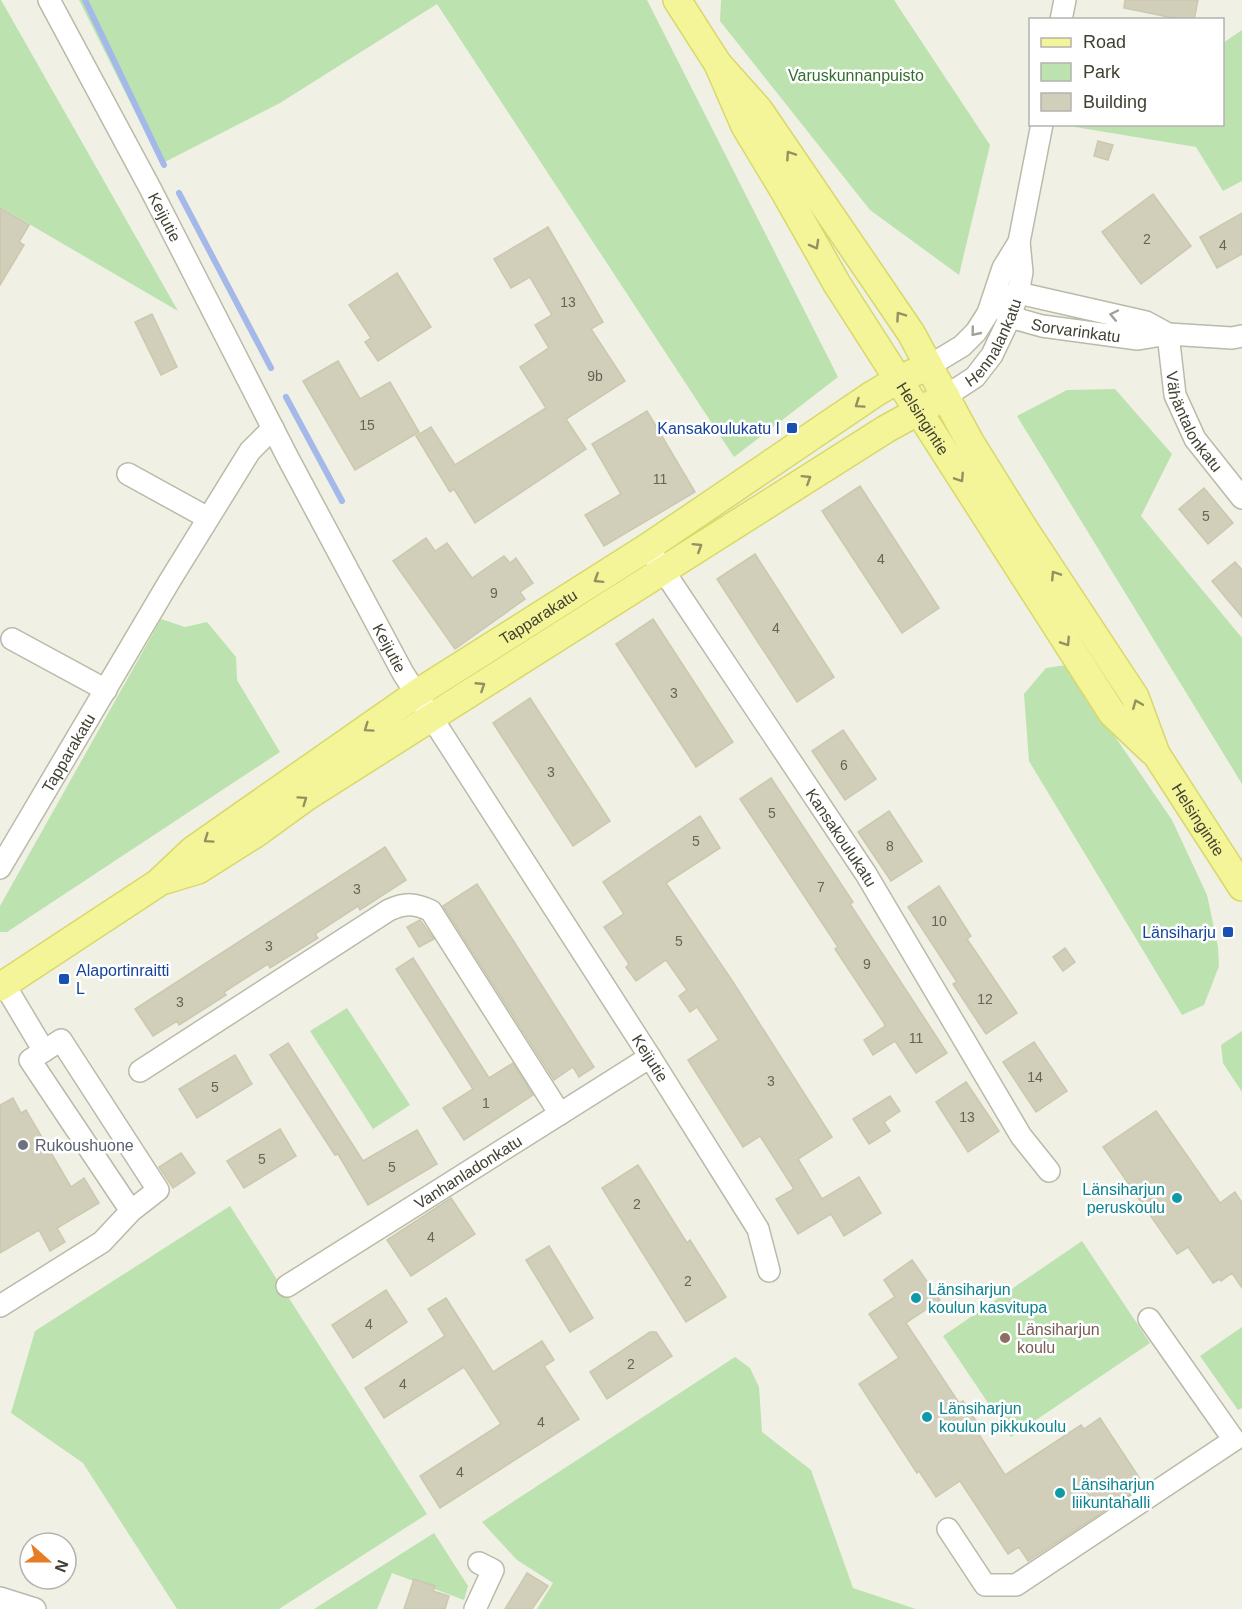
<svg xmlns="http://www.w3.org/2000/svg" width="1242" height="1609" font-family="Helvetica,sans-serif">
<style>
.green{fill:#bce2b0}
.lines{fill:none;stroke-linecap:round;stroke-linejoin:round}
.stream{stroke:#a4b8e9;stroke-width:6}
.building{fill:#d1cfba;stroke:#cbc8ae;stroke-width:1.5}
.minor-casing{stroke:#bbbaa8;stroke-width:24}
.major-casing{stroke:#d8d86a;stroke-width:30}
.minor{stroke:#fff;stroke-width:21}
.major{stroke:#f4f598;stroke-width:27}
.oneway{stroke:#929261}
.oneway2{stroke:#a0a09a}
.transit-dot{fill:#1a4fb4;stroke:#fff;stroke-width:2}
.worship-dot{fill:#6b7280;stroke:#fff;stroke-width:2}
.culture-dot{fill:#0f9aa8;stroke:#fff;stroke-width:2}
.education-dot{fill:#8d6e63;stroke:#fff;stroke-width:2}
.labels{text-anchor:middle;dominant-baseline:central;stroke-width:5;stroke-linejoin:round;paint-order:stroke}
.number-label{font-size:14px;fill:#666456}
.park-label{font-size:16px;fill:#336e2d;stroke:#fff}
.street-label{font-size:16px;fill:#424134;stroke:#fff}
.transit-label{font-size:16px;fill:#164399;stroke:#fff;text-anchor:end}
.worship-label{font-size:16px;fill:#5b616d;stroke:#fff;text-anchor:start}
.culture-label{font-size:16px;fill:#0d838f;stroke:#fff;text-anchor:start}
.education-label{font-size:16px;fill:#785e54;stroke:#fff;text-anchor:start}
</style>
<rect width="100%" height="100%" fill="#f0f0e4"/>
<g class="green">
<path d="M0,0H1L178,311L0,207Z"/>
<path d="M79,0H647L838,377L734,457L437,4L280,103L161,164Z"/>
<path d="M721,0H894L990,145L959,275L870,210L720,21Z"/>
<path d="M1242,30V181L1223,191L1196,147L1075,127L1076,124H1222L1223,43Z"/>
<path d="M1115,389L1172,454L1141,516L1242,638V784L1017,416L1067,390Z"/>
<path d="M161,619L185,627L207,622L236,657L237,680L280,752L7,932H0V906Z"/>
<path d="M1066,665L1172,820L1207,895L1218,947L1219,966L1204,1005L1182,1015L1029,761L1024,694L1046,668Z"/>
<path d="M347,1008L410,1105L373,1129L310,1031Z"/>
<path d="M1242,1031V1092L1223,1063L1221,1045Z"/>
<path d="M230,1206L427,1514L279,1609H177L83,1463L11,1413L35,1331Z"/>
<path d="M1082,1241L1150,1343L1011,1437L943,1336Z"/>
<path d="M1242,1327V1408L1238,1410L1200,1356Z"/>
<path d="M735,1357L750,1368L759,1387L762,1432L811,1470L853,1588L916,1609H537L553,1583L517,1560L482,1522Z"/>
<path d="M434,1533L468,1586L464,1600L392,1573L377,1609H314Z"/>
</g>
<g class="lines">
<g class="stream">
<path d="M85,0L164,165"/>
<path d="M179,193L271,368"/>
<path d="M286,397L342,501"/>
</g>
</g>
<g class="building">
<path d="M1125,0H1198L1194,20H1183L1124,8Z"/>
<path d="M1098,141L1113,145L1108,160L1094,156Z"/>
<path d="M1153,194L1191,246L1141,284L1102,232Z"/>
<path d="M0,208L29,225L19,242L24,245L0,285Z"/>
<path d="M1242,213V254L1217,268L1200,237Z"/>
<path d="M548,227L603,322L591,329L625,381L566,419L586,449L475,523L454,489L450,492L416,436L431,427L455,465L546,408L520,367L549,348L535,325L552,315L530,277L511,288L494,259Z"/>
<path d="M397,273L431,327L378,361L365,342L371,338L349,305Z"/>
<path d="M152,314L177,367L161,375L135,322Z"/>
<path d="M338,361L360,399L390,382L419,432L355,470L303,381Z"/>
<path d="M647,411L695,492L604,546L585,515L621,494L592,444Z"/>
<path d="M860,486L939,608L902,633L822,511Z"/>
<path d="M1204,488L1233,523L1208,544L1179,509Z"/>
<path d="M426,538L435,551L447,543L472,578L504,556L510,563L516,558L533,583L520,592L525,599L455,649L393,561Z"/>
<path d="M755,554L834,677L797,702L717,579Z"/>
<path d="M1235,562L1242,570V617L1212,581Z"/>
<path d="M653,619L733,742L696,767L616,644Z"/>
<path d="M530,698L610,821L573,846L493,723Z"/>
<path d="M843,730L876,779L845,800L812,751Z"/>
<path d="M771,778L853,902L850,904L947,1053L916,1073L895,1041L873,1055L864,1040L885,1026L884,1023L835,949L838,947L740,799Z"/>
<path d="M889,811L922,861L891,881L858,832Z"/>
<path d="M700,816L720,848L666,883L733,982L832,1137L798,1159L822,1199L859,1177L881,1213L844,1236L831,1214L798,1234L776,1199L794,1189L760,1136L743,1147L688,1060L719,1040L697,1007L690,1012L679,996L687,990L666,960L636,981L626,967L629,964L604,927L624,914L603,882Z"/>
<path d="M385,847L406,880L360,910L358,906L315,934L318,938L270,968L268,964L224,992L226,995L179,1025L177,1021L153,1036L135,1009Z"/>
<path d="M477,884L594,1067L579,1077L573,1067L554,1080L443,906Z"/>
<path d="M939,886L971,936L967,939L1017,1013L986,1034L953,984L957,982L908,907Z"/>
<path d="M420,920L434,939L419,947L407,927Z"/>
<path d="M1065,948L1075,962L1063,971L1053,957Z"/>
<path d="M413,958L489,1078L513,1063L533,1095L464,1140L443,1108L473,1089L396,969Z"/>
<path d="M1034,1042L1067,1091L1036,1112L1003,1062Z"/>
<path d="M288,1043L363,1161L417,1130L437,1164L368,1205L338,1154L335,1155L270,1055Z"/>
<path d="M235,1055L252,1084L197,1118L179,1089Z"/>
<path d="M966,1082L999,1131L968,1152L936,1102Z"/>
<path d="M890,1096L900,1111L884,1122L890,1131L869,1144L853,1119Z"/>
<path d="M13,1098L21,1113L26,1110L71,1187L84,1178L99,1203L57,1228L65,1242L50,1251L39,1230L0,1253V1105Z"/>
<path d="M1156,1111L1220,1203L1235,1192L1242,1203V1288L1232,1273L1221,1281L1220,1279L1213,1283L1188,1247L1177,1254L1103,1147Z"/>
<path d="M280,1129L296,1156L244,1188L227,1161Z"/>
<path d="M181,1153L195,1173L173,1188L159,1167Z"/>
<path d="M638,1165L687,1243L690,1240L726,1297L686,1322L602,1188Z"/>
<path d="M451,1198L475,1234L411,1276L387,1240Z"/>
<path d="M549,1246L593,1318L570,1332L526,1260Z"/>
<path d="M912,1260L940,1300L906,1323L959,1403L963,1401L983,1431L978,1433L1005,1475L1081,1425L1084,1429L1100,1418L1144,1485L1028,1561L1019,1547L1008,1554L960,1481L936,1497L919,1471L917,1473L859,1384L899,1358L869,1314L895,1297L884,1280Z"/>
<path d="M386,1290L407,1322L353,1358L332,1325Z"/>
<path d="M446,1298L493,1372L542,1341L554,1360L544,1366L579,1419L440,1508L420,1476L501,1424L464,1367L384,1418L365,1388L445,1336L428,1309Z"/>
<path d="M650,1332H656L672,1356L607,1399L590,1372Z"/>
<path d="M527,1573L548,1586L532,1609H505Z"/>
<path d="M414,1579L435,1586L433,1591L449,1596L445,1609H404Z"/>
</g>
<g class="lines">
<defs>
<g id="minor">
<path id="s1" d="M49,0L150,188L288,458L403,673L650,1057L758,1229L769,1271"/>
<path d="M1061,20L1065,0"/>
<path id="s2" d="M1168,334L1146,322L1018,293L994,300L1010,317L1042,326L1138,339L1168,334L1232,338L1242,336"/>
<path id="s3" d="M1168,334L1175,395L1195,439L1242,498"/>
<path d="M929,366L962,346L976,332L988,313L1003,268L1019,242"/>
<path id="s4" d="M946,396L975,377L992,355L1010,317L1018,293L1022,272L1019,242L1042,124"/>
<path d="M128,474L208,518"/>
<path id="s5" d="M655,558L866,874L1021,1136L1049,1171"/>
<path d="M12,639L106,690"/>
<path id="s6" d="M0,868L169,582L250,451L273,428"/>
<path d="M4,984L44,1051"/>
<path d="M140,1071L389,910C405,903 415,903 431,911L560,1114"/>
<path id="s7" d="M287,1286L650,1057"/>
<path d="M0,1306L102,1242L131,1211L158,1190L61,1040L30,1060L131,1211"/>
<path d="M1149,1319L1234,1440"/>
<path d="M948,1529L985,1585H1016L1234,1440"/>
<path d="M0,1598L35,1609"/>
<path d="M475,1609L493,1570L479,1563"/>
</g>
<g id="major">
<path id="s8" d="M677,0L718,64L745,126L786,194L837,284L1112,713L1152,751"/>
<path id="s9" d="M718,64L759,110L911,333L970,442L1023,527L1135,697L1156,754L1242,887"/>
<path d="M165,880L198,870L255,834L306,797L886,429L946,396"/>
<path id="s10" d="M0,987L158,883L193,850L416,694L648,547L872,395L897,380L929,366"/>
</g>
</defs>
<use href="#minor" class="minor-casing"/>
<use href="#major" class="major-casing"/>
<use href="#minor" class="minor"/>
<use href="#major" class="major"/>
</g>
<defs><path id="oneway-chevron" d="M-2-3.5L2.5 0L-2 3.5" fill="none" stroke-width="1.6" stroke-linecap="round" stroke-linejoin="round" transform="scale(1.5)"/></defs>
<g class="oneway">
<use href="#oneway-chevron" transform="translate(790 155) rotate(-124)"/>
<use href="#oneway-chevron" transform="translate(815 245) rotate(61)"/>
<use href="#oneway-chevron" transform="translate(900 316) rotate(-125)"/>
<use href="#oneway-chevron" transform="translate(859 404) rotate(146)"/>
<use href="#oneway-chevron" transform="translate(960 478) rotate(57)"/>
<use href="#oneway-chevron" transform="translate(807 479) rotate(-32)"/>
<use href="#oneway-chevron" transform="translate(698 547) rotate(-32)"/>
<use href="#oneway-chevron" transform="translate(1055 575) rotate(-123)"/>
<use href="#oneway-chevron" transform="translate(598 579) rotate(148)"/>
<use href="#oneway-chevron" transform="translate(1066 642) rotate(57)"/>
<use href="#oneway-chevron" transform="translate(481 686) rotate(-33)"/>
<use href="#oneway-chevron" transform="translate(1137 704) rotate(-112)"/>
<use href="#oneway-chevron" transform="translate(368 728) rotate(145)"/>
<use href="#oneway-chevron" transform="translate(303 800) rotate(-35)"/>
<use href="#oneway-chevron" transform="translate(208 839) rotate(145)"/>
</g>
<g class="oneway2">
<use href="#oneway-chevron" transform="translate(1114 315) rotate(-168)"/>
<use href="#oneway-chevron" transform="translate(975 332) rotate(129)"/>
</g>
<g class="transit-dot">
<rect x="786" y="422" width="12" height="12" rx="3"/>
<rect x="1222" y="926" width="12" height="12" rx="3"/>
<rect x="58" y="973" width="12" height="12" rx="3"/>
</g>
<circle class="worship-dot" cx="23" cy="1145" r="6"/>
<g class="culture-dot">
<circle cx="1177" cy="1198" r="6"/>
<circle cx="916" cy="1298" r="6"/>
<circle cx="927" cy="1417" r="6"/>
<circle cx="1060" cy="1493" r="6"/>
</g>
<circle class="education-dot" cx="1005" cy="1338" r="6"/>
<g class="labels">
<g class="number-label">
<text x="1147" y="239">2</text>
<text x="1223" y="245">4</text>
<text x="568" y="302">13</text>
<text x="595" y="376">9b</text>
<text x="367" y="425">15</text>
<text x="660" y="479">11</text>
<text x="1206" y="516">5</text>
<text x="881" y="559">4</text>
<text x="494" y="593">9</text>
<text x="776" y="628">4</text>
<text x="674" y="693">3</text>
<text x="844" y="765">6</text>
<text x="551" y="772">3</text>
<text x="772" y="813">5</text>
<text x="696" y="841">5</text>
<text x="890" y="846">8</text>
<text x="821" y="887">7</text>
<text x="357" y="889">3</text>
<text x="939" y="921">10</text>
<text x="679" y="941">5</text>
<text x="269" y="946">3</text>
<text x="867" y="964">9</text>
<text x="985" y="999">12</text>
<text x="180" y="1002">3</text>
<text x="916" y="1038">11</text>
<text x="1035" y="1077">14</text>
<text x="771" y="1081">3</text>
<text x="215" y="1087">5</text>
<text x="486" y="1103">1</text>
<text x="967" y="1117">13</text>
<text x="262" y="1159">5</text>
<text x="392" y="1167">5</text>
<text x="637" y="1204">2</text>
<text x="431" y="1237">4</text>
<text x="688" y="1281">2</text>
<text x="369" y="1324">4</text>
<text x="631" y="1364">2</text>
<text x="403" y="1384">4</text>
<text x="541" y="1422">4</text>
<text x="460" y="1472">4</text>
</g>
<g class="park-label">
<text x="856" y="75">Varuskunnanpuisto</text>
</g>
<g class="street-label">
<text stroke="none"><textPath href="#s1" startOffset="246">Keijutie</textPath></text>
<text stroke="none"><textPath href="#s2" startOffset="272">Sorvarinkatu</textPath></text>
<text stroke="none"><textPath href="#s4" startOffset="74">Hennalankatu</textPath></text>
<text stroke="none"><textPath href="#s8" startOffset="486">Helsingintie</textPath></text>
<text stroke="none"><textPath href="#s3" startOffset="93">Vähäntalonkatu</textPath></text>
<text stroke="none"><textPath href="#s10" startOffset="654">Tapparakatu</textPath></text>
<text stroke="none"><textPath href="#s1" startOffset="732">Keijutie</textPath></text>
<text stroke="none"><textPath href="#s6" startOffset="134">Tapparakatu</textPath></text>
<text stroke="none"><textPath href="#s9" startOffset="898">Helsingintie</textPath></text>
<text stroke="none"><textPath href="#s5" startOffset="336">Kansakoulukatu</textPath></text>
<text stroke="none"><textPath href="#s1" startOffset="1218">Keijutie</textPath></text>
<text stroke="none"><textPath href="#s7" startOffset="214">Vanhanladonkatu</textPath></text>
</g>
<g class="transit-label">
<text x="780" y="428">Kansakoulukatu I</text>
<text x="1216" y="932">Länsiharju</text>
<text x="76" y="970" text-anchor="start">Alaportinraitti<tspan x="76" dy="18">L</tspan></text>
</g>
<g class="worship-label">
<text x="35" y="1145">Rukoushuone</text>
</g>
<g class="culture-label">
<text x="1165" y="1189" text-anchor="end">Länsiharjun<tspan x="1165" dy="18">peruskoulu</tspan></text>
<text x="928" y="1289">Länsiharjun<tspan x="928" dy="18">koulun kasvitupa</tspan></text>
<text x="939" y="1408">Länsiharjun<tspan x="939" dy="18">koulun pikkukoulu</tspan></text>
<text x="1072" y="1484">Länsiharjun<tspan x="1072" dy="18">liikuntahalli</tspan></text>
</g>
<g class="education-label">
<text x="1017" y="1329">Länsiharjun<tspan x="1017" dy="18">koulu</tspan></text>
</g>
</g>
<rect x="1029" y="18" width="195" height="108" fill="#ffffff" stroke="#b3b3ae" stroke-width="1.5"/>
<rect x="1041" y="38" width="30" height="9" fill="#f4f598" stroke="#b3b3ae" stroke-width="1.5"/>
<text x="1083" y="48" font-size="18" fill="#424134">Road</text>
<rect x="1041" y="63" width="30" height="18" fill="#bce2b0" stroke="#b3b3ae" stroke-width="1.5"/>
<text x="1083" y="78" font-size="18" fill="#424134">Park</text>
<rect x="1041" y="93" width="30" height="18" fill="#d1cfba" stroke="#b3b3ae" stroke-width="1.5"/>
<text x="1083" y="108" font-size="18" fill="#424134">Building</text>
<g transform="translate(48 1561) rotate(111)"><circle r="28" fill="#ffffff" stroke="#b3b3ae" stroke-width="1.5"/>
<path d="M0-4.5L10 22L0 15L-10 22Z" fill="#e77c24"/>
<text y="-9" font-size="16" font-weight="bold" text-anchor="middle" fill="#424134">N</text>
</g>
</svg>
